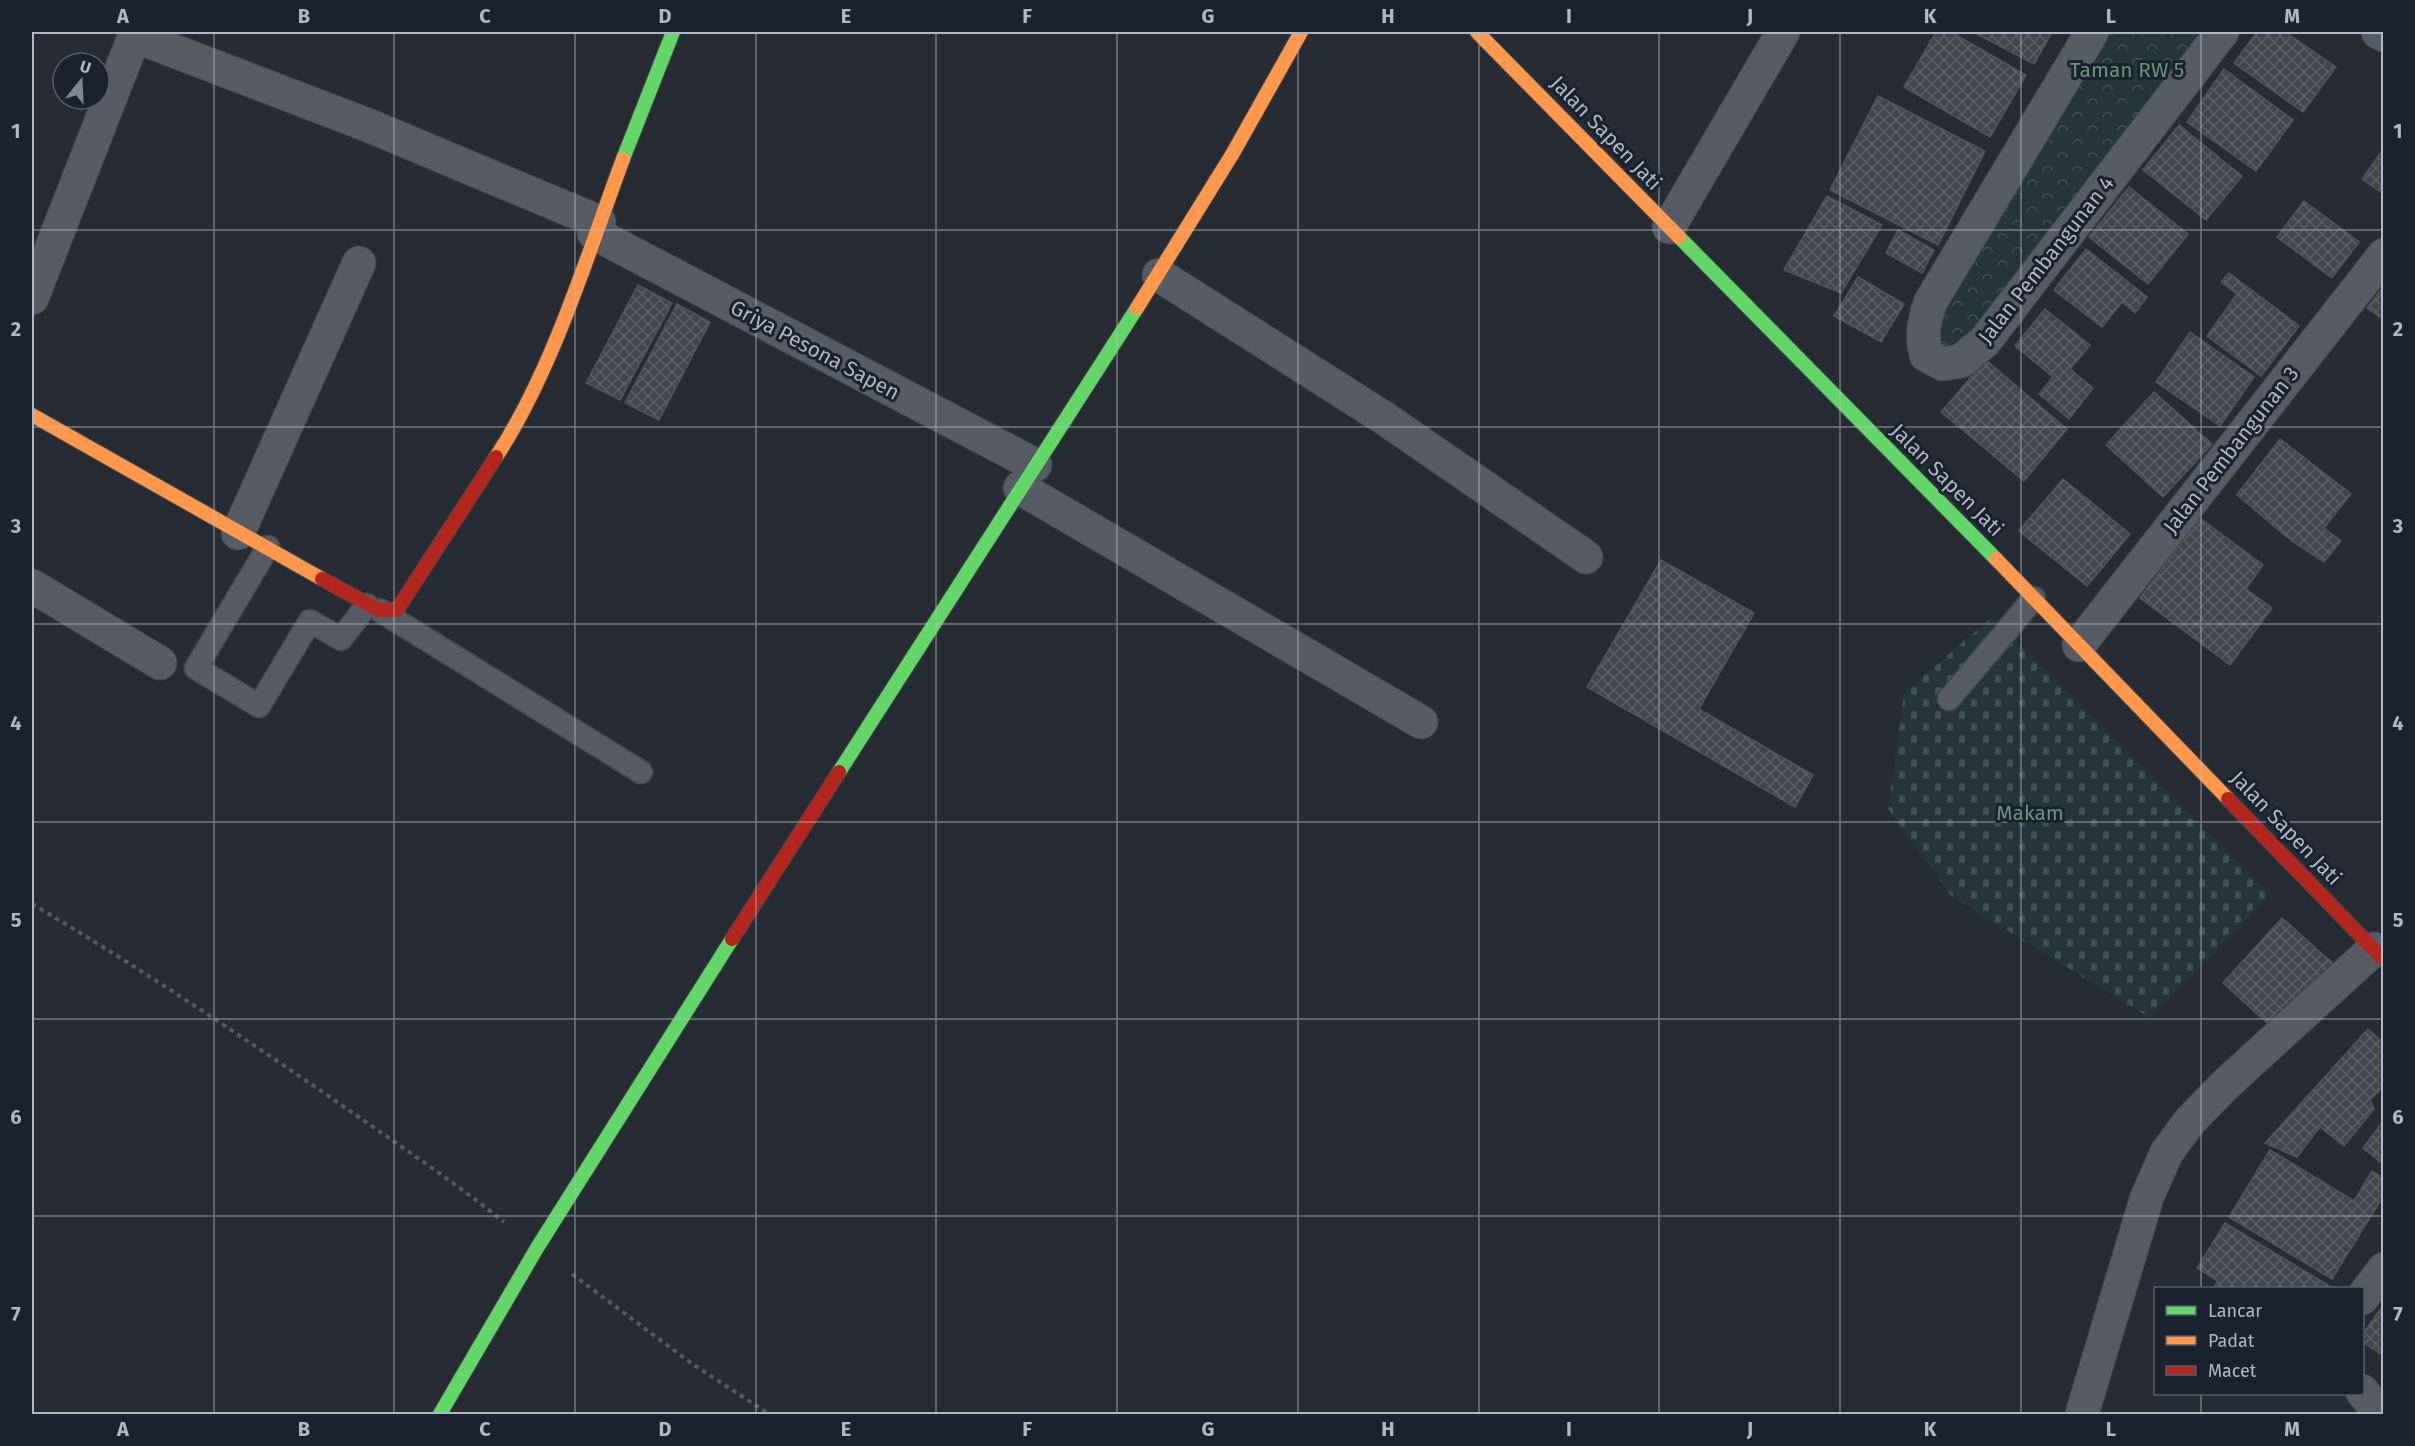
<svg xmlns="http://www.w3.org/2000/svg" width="2415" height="1446" font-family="'Fira Sans',sans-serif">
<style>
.cemetery{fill:url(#cemetery-stones)}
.park{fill:url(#park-crowns)}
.building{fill:url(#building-cross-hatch);stroke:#4f545c;stroke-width:1.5}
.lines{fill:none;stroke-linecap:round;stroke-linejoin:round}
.lane-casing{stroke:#43474d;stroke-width:25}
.street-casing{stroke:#43474d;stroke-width:35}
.fast-casing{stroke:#43474d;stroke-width:16}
.slow-casing{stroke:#43474d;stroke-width:16}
.jam-casing{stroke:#43474d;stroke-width:16}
.path{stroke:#545a61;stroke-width:4;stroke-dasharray:4.5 4.5;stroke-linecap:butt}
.lane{stroke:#575b63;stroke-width:22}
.street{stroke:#575b63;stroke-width:33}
.fast{stroke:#63d668;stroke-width:14}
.slow{stroke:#ff974d;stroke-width:14}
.jam{stroke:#b3261e;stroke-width:14}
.grid{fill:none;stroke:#b0b8c7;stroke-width:1.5;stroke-opacity:0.55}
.labels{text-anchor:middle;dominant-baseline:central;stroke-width:6;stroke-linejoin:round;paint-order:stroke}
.park-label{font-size:21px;fill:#669873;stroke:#1a222f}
.street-label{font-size:21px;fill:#b0b8c7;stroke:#1a222f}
.neatline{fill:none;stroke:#b0b8c7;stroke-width:2}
.grid-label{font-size:20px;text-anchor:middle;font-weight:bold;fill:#b0b8c7}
</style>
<defs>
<pattern id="cemetery-stones" width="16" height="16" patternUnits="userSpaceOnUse" patternTransform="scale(1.5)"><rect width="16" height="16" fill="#24363a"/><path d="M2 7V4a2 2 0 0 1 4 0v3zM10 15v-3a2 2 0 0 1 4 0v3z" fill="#415155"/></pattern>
<pattern id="park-crowns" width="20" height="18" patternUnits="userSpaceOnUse" patternTransform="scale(1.5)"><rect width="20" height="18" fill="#24363a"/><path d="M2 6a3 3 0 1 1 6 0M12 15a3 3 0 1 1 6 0" fill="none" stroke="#415155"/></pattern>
<pattern id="building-cross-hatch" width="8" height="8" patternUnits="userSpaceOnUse" patternTransform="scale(1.5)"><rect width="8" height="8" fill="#41464d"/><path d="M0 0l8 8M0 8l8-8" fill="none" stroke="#5a5f65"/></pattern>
</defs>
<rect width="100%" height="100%" fill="#272c34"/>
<path class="cemetery" d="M1992,617L2270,895L2150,1018L1952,897L1888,809L1904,693Z"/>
<path class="park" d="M2106,32H2204L1972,342L1939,352L1932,328Z"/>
<g class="building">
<path d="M1936,32H1951L2026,75L1990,137L1904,87Z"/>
<path d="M1973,32H2052L2034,64Z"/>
<path d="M2257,32H2285L2336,67L2303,112L2234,63Z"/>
<path d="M2224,69L2293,120L2256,171L2187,122Z"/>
<path d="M1878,96L1985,151L1938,245L1830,190Z"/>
<path d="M2179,125L2242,176L2206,220L2143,170Z"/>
<path d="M2382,151L2384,152V194L2362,179Z"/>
<path d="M2129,187L2188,234L2148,284L2089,237Z"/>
<path d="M1827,196L1882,225L1841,293L1784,270Z"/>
<path d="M2304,201L2359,242L2332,278L2277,237Z"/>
<path d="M1898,230L1934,250L1922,273L1886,253Z"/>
<path d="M2086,249L2147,297L2135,313L2122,302L2102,327L2054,290Z"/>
<path d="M2229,273L2299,326L2261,376L2207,336L2237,294L2221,282Z"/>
<path d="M1858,277L1904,304L1881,342L1834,316Z"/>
<path d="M638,285L672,303L620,400L586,383Z"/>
<path d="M2384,286V320L2367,308Z"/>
<path d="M677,304L710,322L659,420L625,403Z"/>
<path d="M2045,309L2090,345L2070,369L2093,388L2069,419L2039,394L2053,377L2015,346Z"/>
<path d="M2190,332L2254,377L2220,426L2156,382Z"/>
<path d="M1986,360L2067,429L2024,481L1941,412Z"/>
<path d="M2154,392L2212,444L2163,497L2106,445Z"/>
<path d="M2280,439L2351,494L2324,528L2341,541L2324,562L2292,541L2237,495Z"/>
<path d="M2063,479L2130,534L2087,586L2019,531Z"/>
<path d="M2200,518L2263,565L2246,589L2272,608L2230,665L2140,598Z"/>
<path d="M1661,560L1754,613L1699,709L1813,775L1795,807L1587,687Z"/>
<path d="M2282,918L2335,965L2276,1031L2223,983Z"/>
<path d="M2368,1029L2384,1043V1086L2370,1100L2374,1109L2344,1146L2320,1127L2297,1157L2265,1143Z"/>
<path d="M2384,1120V1165L2363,1148Z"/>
<path d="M2270,1150L2354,1201L2372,1171L2384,1178V1195L2332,1279L2229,1217Z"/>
<path d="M2225,1223L2331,1287L2330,1288H2213L2218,1281L2197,1268Z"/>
<path d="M2384,1304V1356L2362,1342V1335Z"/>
</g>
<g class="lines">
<defs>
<g id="lane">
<path d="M268,547L196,668L259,706L310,621L341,639L367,605"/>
<path d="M379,610L641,772"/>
<path d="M1949,699L2034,598"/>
</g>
<g id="street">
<path d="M2092,32L1930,303C1924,322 1921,336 1926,355L1943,364L1961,361L1985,341L2222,32"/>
<path d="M2378,32L2384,35"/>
<path d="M135,36L370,126L599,222"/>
<path d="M1669,227L1783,32"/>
<path d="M594,233L1035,465"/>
<path d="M1159,275L1384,418L1586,557"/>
<path d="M32,298L136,32"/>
<path d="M1020,488L1421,722"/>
<path d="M238,533L359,263"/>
<path d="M32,586L160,663"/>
<path d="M2079,645L2384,255"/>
<path d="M2362,1298L2384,1269"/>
<path d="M2362,1391L2380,1414"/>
<path d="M2082,1414L2147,1197L2167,1152L2190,1121L2225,1085L2374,949"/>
</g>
<g id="fast">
<path d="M623,159L673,32"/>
<path d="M1679,237L1996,559"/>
<path d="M839,772L1137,308"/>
<path d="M440,1414L537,1248L732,939"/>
</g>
<g id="slow">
<path d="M1477,32L1679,237"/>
<path d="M1137,308L1233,153L1301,32"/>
<path d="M32,415L322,579"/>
<path d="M496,457C553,370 587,256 623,159"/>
<path d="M1996,559L2228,799"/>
</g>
<g id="jam">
<path d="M322,579L379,610H397L496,457"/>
<path d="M2228,799L2384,960"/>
<path d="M732,939L839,772"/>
</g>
</defs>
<use href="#lane" class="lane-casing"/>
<use href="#street" class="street-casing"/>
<use href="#fast" class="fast-casing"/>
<use href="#slow" class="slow-casing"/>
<use href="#jam" class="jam-casing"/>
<g class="path">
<path d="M32,904C134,964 232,1030 330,1097C388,1138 448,1177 504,1222"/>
<path d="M572,1274L691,1363L769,1414"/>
</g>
<use href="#lane" class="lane"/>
<use href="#street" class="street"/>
<use href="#fast" class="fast"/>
<use href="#slow" class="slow"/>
<use href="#jam" class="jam"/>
</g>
<path class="grid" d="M214,32V1414M394,32V1414M575,32V1414M756,32V1414M936,32V1414M1117,32V1414M1298,32V1414M1479,32V1414M1659,32V1414M1840,32V1414M2021,32V1414M2201,32V1288M32,230H2384M32,427H2384M32,624H2384M32,822H2384M32,1019H2384M32,1216H2384M2201,1394V1414"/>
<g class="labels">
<g class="park-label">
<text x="2127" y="70">Taman RW 5</text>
<text x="2030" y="813">Makam</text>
</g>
<g class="street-label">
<text transform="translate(1606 133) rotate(46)">Jalan Sapen Jati</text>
<text transform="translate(2046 260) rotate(-52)">Jalan Pembangunan 4</text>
<text transform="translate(815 350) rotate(28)">Griya Pesona Sapen</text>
<text transform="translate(2231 450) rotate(-52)">Jalan Pembangunan 3</text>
<text transform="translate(1947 480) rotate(45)">Jalan Sapen Jati</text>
<text transform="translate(2286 828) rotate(46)">Jalan Sapen Jati</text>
</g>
</g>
<rect width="2415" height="1446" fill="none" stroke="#1a222f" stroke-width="66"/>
<rect x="2154" y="1287" width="210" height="108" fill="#1a222f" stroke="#565e6c" stroke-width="1.5"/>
<rect x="2166" y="1306" width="30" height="9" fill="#63d668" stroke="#565e6c" stroke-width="1.5"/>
<text x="2208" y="1317" font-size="18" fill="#b0b8c7">Lancar</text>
<rect x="2166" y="1336" width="30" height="9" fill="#ff974d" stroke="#565e6c" stroke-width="1.5"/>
<text x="2208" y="1347" font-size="18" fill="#b0b8c7">Padat</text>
<rect x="2166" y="1366" width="30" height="9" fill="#b3261e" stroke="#565e6c" stroke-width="1.5"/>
<text x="2208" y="1377" font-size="18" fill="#b0b8c7">Macet</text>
<g transform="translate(81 81) rotate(18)"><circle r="28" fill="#1a222f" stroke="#565e6c" stroke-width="1.5"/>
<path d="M0-4.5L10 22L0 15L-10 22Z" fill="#808794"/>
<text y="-9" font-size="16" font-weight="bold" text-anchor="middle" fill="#b0b8c7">U</text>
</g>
<rect x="33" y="33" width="2349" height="1380" class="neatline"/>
<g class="grid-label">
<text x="123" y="23">A</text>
<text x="304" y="23">B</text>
<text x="485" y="23">C</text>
<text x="665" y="23">D</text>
<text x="846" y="23">E</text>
<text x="1027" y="23">F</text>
<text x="1208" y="23">G</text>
<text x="1388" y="23">H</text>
<text x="1569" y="23">I</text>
<text x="1750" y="23">J</text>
<text x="1930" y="23">K</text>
<text x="2111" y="23">L</text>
<text x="2292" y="23">M</text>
<text x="16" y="138">1</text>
<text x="2398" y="138">1</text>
<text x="16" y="336">2</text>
<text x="2398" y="336">2</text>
<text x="16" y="533">3</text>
<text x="2398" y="533">3</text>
<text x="16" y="730">4</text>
<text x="2398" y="730">4</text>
<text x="16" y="927">5</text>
<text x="2398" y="927">5</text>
<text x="16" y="1124">6</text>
<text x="2398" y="1124">6</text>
<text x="16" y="1321">7</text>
<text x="2398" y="1321">7</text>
<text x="123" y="1436">A</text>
<text x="304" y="1436">B</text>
<text x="485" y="1436">C</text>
<text x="665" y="1436">D</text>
<text x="846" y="1436">E</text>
<text x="1027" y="1436">F</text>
<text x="1208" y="1436">G</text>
<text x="1388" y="1436">H</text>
<text x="1569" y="1436">I</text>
<text x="1750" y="1436">J</text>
<text x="1930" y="1436">K</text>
<text x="2111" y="1436">L</text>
<text x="2292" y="1436">M</text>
</g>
</svg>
